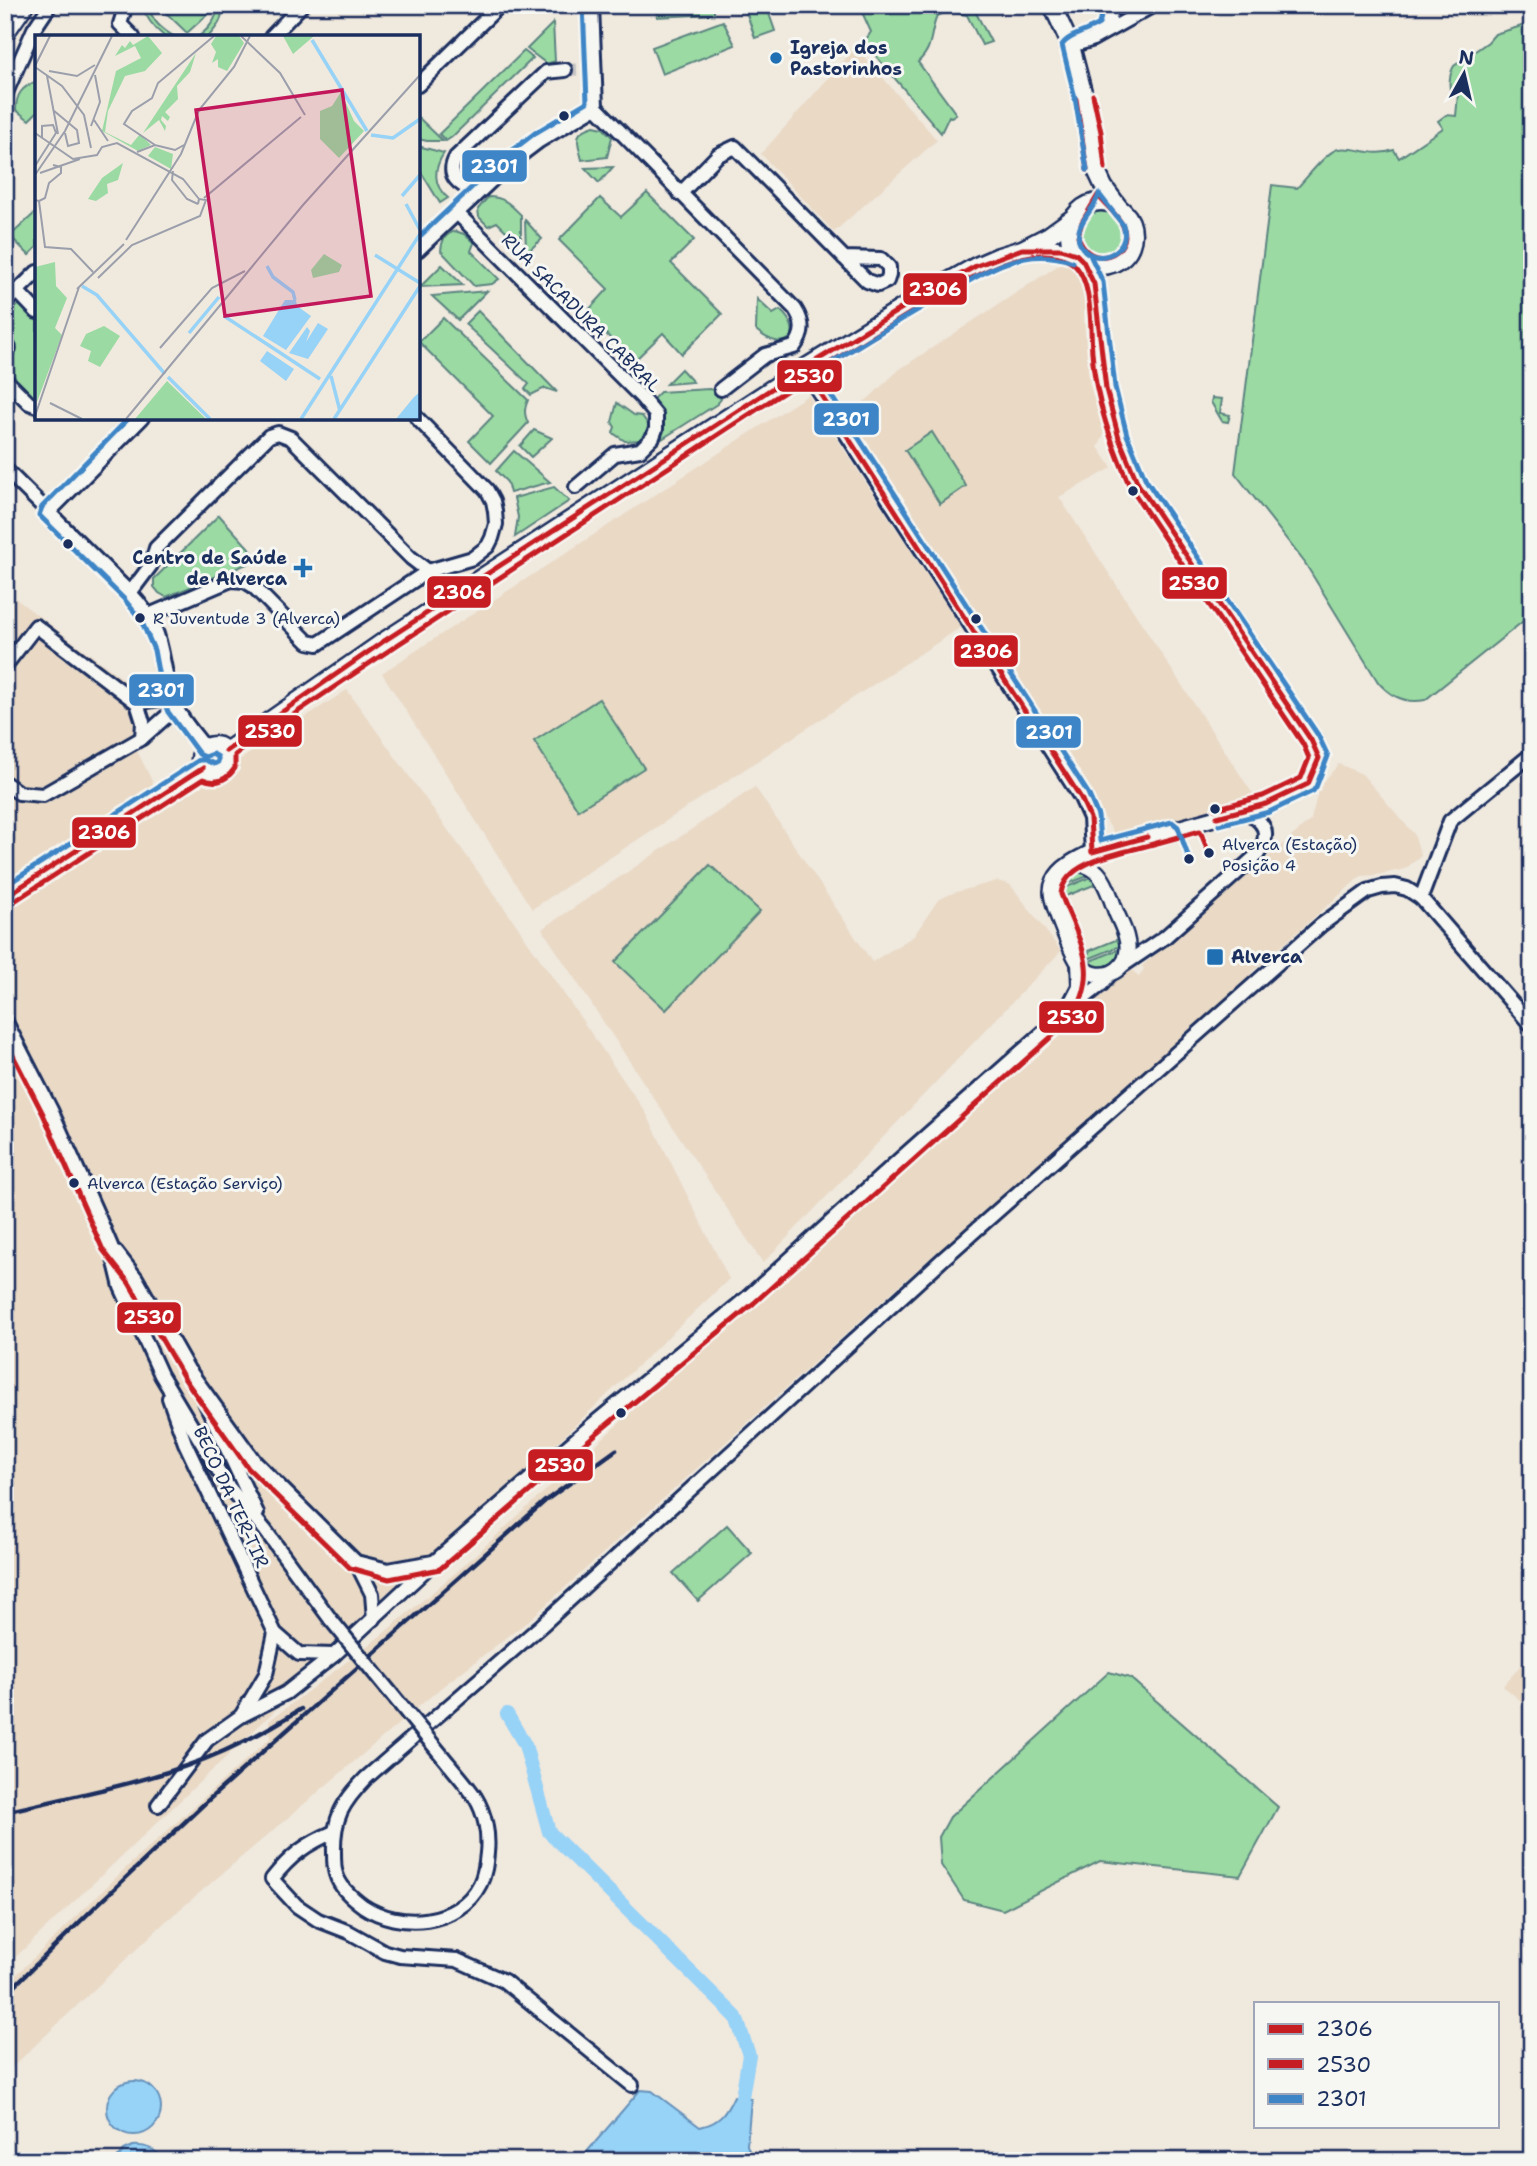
<svg xmlns="http://www.w3.org/2000/svg" width="1537" height="2166" font-family="'Shantell Sans',sans-serif">
<style>
.built{fill:#e9d9c5}
.green{fill:#9bdaa3;stroke:#5b8480;stroke-width:2}
.water{fill:#97d2f7;stroke:#6591ba;stroke-width:2}
.lines{fill:none;stroke-linecap:round;stroke-linejoin:round}
.canal{stroke:#97d2f7;stroke-width:14}
.minor-tunnel{stroke:#c5c4c4;stroke-width:12;stroke-dasharray:12 6;stroke-linecap:butt}
.minor-casing{stroke:#1b2f5e;stroke-width:18}
.tertiary-casing{stroke:#1b2f5e;stroke-width:19}
.secondary-casing{stroke:#1b2f5e;stroke-width:21}
.primary-casing{stroke:#1b2f5e;stroke-width:24}
.minor{stroke:#f6f6f2;stroke-width:12}
.tertiary{stroke:#f6f6f2;stroke-width:14}
.secondary{stroke:#f6f6f2;stroke-width:16}
.primary{stroke:#f6f6f2;stroke-width:19}
.rail{stroke:#1b2f5e;stroke-width:4.5}
.minor-bridge-casing{stroke:#1b2f5e;stroke-width:18;stroke-linecap:butt}
.minor-bridge{stroke:#f6f6f2;stroke-width:12}
.bus-1-casing{stroke:#f6f6f2;stroke-width:10}
.bus-2-casing{stroke:#f6f6f2;stroke-width:10}
.bus-3-casing{stroke:#f6f6f2;stroke-width:10}
.bus-1{stroke:#c61d23;stroke-width:5}
.bus-2{stroke:#c61d23;stroke-width:5}
.bus-3{stroke:#3d85c6;stroke-width:5}
.poi-dot{fill:#1f6fb2;stroke:#f6f6f2;stroke-width:2.5}
.bus-dot{fill:#1b2f5e;stroke:#f6f6f2;stroke-width:2.5}
.labels{text-anchor:middle;dominant-baseline:central;stroke-width:6;stroke-linejoin:round;paint-order:stroke}
.bus-label{font-size:16px;fill:#1b2f5e;stroke:#f6f6f2;text-anchor:start}
.poi-label{font-size:18px;font-weight:bold;fill:#1b2f5e;stroke:#f6f6f2;text-anchor:start}
.street-label{font-size:18px;fill:#1b2f5e;stroke:#f6f6f2}
.inset-river{fill:none;stroke:#97d2f7;stroke-width:3.5}
.inset-road{fill:none;stroke:#9b9fab;stroke-width:2}
.view{fill:#c2185b;fill-opacity:0.15;stroke:#c2185b;stroke-width:3.5}
.inset-edge{fill:none;stroke:#1b2f5e;stroke-width:3.5}
.line-badge{stroke:#f6f6f2;stroke-width:2.5}
.badge-label{font-size:19px;text-anchor:middle;font-weight:bold;fill:#fff}
</style>
<rect width="100%" height="100%" fill="#f0e9de"/>
<filter id="ink" filterUnits="userSpaceOnUse"><feTurbulence type="fractalNoise" baseFrequency=".0143" numOctaves="2"/><feDisplacementMap in="SourceGraphic" scale="14" xChannelSelector="R" yChannelSelector="G"/><feConvolveMatrix kernelMatrix="1 2 1 2 8 2 1 2 1" color-interpolation-filters="sRGB"/></filter>
<g filter="url(#ink)">
<g class="built">
<path d="M856,47L937,140L834,232L761,154Z"/>
<path d="M1065,261L1084,282V322L1089,382L1104,435L1098,447L1112,468L1059,497L1256,799L1117,838L973,606L846,415L869,398L900,369Z"/>
<path d="M808,395L961,627L532,909L382,673Z"/>
<path d="M5,591L146,696L135,747L158,793L5,885Z"/>
<path d="M347,690L515,923L646,1113L729,1279L5,1967V918L11,909Z"/>
<path d="M1339,764L1362,774L1414,834L1421,856L1405,869L1376,875L1361,876L1251,973V978L902,1283L527,1622L443,1686L165,1922L5,2074V1986L128,1866L270,1738L269,1721L383,1634L461,1568L720,1331L1129,967L1139,977L1144,969L1142,966L1311,820L1319,787Z"/>
<path d="M755,787L872,962L914,936L938,900L953,893L997,881L1009,884L1013,888L1061,951L763,1263L542,929Z"/>
<path d="M1532,1652V1710L1503,1686Z"/>
</g>
<g class="green">
<path d="M142,5H148C152,21 161,29 175,37H165C154,28 146,19 142,5Z"/>
<path d="M158,5H200L208,14L187,33Z"/>
<path d="M213,5H220C226,18 216,28 208,37H198C207,30 213,24 217,13Z"/>
<path d="M744,5H766L775,31L755,38Z"/>
<path d="M854,5H972L991,42L982,45L967,15L949,11L937,16C929,35 934,47 918,62L956,114L951,117L949,116L941,133L864,42L871,32L862,12Z"/>
<path d="M714,8V14L657,17V11Z"/>
<path d="M723,21L735,45L662,74L652,47Z"/>
<path d="M553,23L555,61L547,64L527,49Z"/>
<path d="M1525,25L1532,44V614L1425,700C1406,704 1391,697 1378,682L1305,563L1235,473L1272,185L1297,188C1306,179 1326,152 1338,149C1357,146 1372,158 1394,150L1399,158L1443,128L1438,121L1446,115L1456,116L1458,94L1451,92C1448,86 1450,72 1454,66L1488,42L1495,34Z"/>
<path d="M524,51L533,58L452,137L446,141L439,134Z"/>
<path d="M37,81V112L29,120L16,110C16,94 22,87 37,81Z"/>
<path d="M418,117L443,141H427L418,139Z"/>
<path d="M594,126L603,128L612,137L607,157L582,160C578,141 571,133 594,126Z"/>
<path d="M418,146L444,153C434,168 432,185 448,198L440,203L418,167Z"/>
<path d="M613,167L599,183L585,168Z"/>
<path d="M647,193L694,240L671,263L722,314L682,354L663,333L633,362L586,313L608,289L559,240L600,198L621,217Z"/>
<path d="M488,197C504,197 510,204 521,215V246L497,222L488,226L479,217L478,209Z"/>
<circle cx="1101" cy="234" r="23"/>
<path d="M37,211V247L29,255L10,236Z"/>
<path d="M525,220L542,239L526,253Z"/>
<path d="M455,231L464,234L474,243L471,251L499,279L492,284L474,286L441,251C442,240 444,235 455,231Z"/>
<path d="M442,265L463,285L420,287Z"/>
<path d="M487,291L458,320L432,296Z"/>
<path d="M757,299L773,314L780,310C808,335 784,355 756,330Z"/>
<path d="M24,300L37,312V413L5,380V361L9,357L5,353V317Z"/>
<path d="M478,311L557,392L545,388L531,395L525,389L529,384L465,324Z"/>
<path d="M443,318L528,400C524,409 524,414 528,423L491,463L469,441L493,416L419,342Z"/>
<path d="M681,369L693,382L666,384Z"/>
<path d="M709,389C716,390 718,392 721,399L717,404L662,439V416L651,401L660,392Z"/>
<path d="M1212,398L1222,399L1220,413L1230,415L1228,422L1222,421L1211,402Z"/>
<path d="M617,403L634,415L642,416L650,427L641,440L625,441L613,433L615,427L612,422Z"/>
<path d="M534,430L552,438L531,457L520,446Z"/>
<path d="M932,432L966,486L940,504L905,450Z"/>
<path d="M514,451L550,482L510,493L507,482L496,471Z"/>
<path d="M554,487L569,501L515,537L518,517L514,498Z"/>
<path d="M219,515L259,559L166,597L159,593L154,587V579Z"/>
<path d="M599,699L644,768L578,810L534,741Z"/>
<path d="M710,865L760,911L666,1010L615,962Z"/>
<path d="M1076,870L1093,874L1057,888L1062,878Z"/>
<path d="M1094,876L1099,883L1058,899L1057,891Z"/>
<path d="M1118,939L1122,940L1123,945L1083,961L1080,956L1089,957V951Z"/>
<path d="M1123,948L1114,966L1098,970L1085,963Z"/>
<path d="M727,1525L752,1553L698,1601L673,1573Z"/>
<path d="M1109,1672L1130,1678L1278,1807L1240,1876L1100,1861L1003,1910L964,1900L941,1865L939,1837L950,1817Z"/>
</g>
<g class="water">
<circle cx="134" cy="2108" r="27"/>
<path d="M640,2090L652,2091L700,2127C720,2123 726,2113 734,2096L751,2099L747,2145L753,2161H579Z"/>
<path d="M133,2146C145,2145 157,2149 163,2161H115L124,2150Z"/>
</g>
<g class="lines">
<path class="canal" d="M507,1714L525,1745L549,1832L736,2017L749,2055L742,2097"/>
<path class="minor-tunnel" d="M565,70L587,69"/>
<defs>
<g id="minor">
<path d="M126,5L120,24L133,37"/>
<path d="M592,5L596,107"/>
<path d="M1107,30L1113,5"/>
<path d="M271,37L302,5"/>
<path d="M1071,46L1091,40L1154,5"/>
<path d="M418,85L500,5"/>
<path d="M5,95L34,29L50,5"/>
<path d="M596,107L795,309C804,323 804,334 794,347L765,355L721,389"/>
<path d="M476,193C460,185 445,177 456,157L546,72L565,70"/>
<path d="M680,194L718,155L735,147L867,281L878,285L887,281L889,275V267L881,259L844,258"/>
<path d="M457,213L641,397L656,415V429L653,437L640,450L615,454L576,487"/>
<path d="M418,250L510,163L539,141L596,107"/>
<path d="M17,291L37,312"/>
<path d="M5,303L37,272"/>
<path d="M5,343L9,348L5,352"/>
<path d="M804,369L970,624L1081,798L1090,818L1092,852"/>
<path d="M5,379L29,403L37,406"/>
<path d="M5,469L130,593C167,631 158,653 172,698C178,716 194,733 205,748"/>
<path d="M48,513L142,418"/>
<path d="M130,593L151,565L156,548L269,436L278,433L291,438L411,558L428,571"/>
<path d="M149,615L231,580L245,581L253,586L308,642L318,644L428,571L473,558L488,546L492,538L496,524L495,511L493,501L487,490L417,418"/>
<path d="M5,666L36,626L137,703L143,722L142,738"/>
<path d="M137,703L172,697"/>
<path d="M5,783L19,793L43,795L142,738L176,708"/>
<path d="M1421,898L1450,821L1532,754"/>
<path d="M1119,968L1165,937L1257,855C1273,832 1264,821 1243,810"/>
<path d="M1067,1009L1079,986L1078,963"/>
<path d="M5,1020L51,1110L99,1218L111,1246L121,1287L161,1375L227,1485L265,1530L331,1620"/>
<path d="M116,1252L136,1278L194,1380"/>
<path d="M191,1373L255,1462L356,1562L388,1570L433,1562"/>
<path d="M169,1398L185,1443L275,1633L299,1654L334,1655"/>
<path d="M205,1402L257,1513"/>
<path d="M356,1562L372,1594L374,1619"/>
<path d="M241,1716L286,1693L334,1655L434,1562L591,1426L748,1297L899,1160L1064,1014L1102,984L1111,973"/>
<path d="M448,1763C457,1774 467,1785 475,1797C485,1813 489,1834 487,1853C486,1864 485,1874 480,1884C459,1926 399,1930 363,1906C352,1898 340,1888 336,1874C334,1868 334,1860 334,1853C333,1818 342,1803 366,1778L542,1625L943,1259L1321,925L1368,891L1382,887L1395,886L1407,889L1421,898L1532,1026"/>
<path d="M158,1805L207,1740L241,1716L266,1674L275,1633"/>
<path d="M334,1832C306,1844 291,1855 272,1879L297,1906L318,1920L349,1932L385,1952L400,1956L457,1960L504,1981L632,2085"/>
</g>
<path id="tertiary" d="M1064,869C1098,852 1107,888 1116,912C1121,924 1130,939 1127,953C1126,962 1119,970 1111,973C1101,977 1088,974 1081,966C1073,958 1054,908 1052,896C1051,891 1052,885 1054,881C1060,867 1079,858 1092,852L1266,804L1308,784L1319,758L1311,740L1138,484L1119,438L1106,389L1094,284L1083,261"/>
<g id="secondary">
<path d="M1052,5L1071,46L1084,96L1096,170L1104,187L1118,206"/>
<circle cx="1101" cy="234" r="32"/>
<path d="M1028,248H1052L1076,254"/>
<circle cx="214" cy="759" r="14"/>
<path d="M226,751L384,641L785,380L915,300L976,266L999,256L1022,249L1049,235L1074,217"/>
<path d="M5,897L203,768"/>
</g>
<path id="primary" d="M5,31L23,5"/>
</defs>
<use href="#minor" class="minor-casing"/>
<use href="#tertiary" class="tertiary-casing"/>
<use href="#secondary" class="secondary-casing"/>
<use href="#primary" class="primary-casing"/>
<use href="#minor" class="minor"/>
<use href="#tertiary" class="tertiary"/>
<use href="#secondary" class="secondary"/>
<use href="#primary" class="primary"/>
<g class="rail">
<path d="M5,1812C65,1798 128,1786 186,1766C227,1752 265,1732 301,1709"/>
<path d="M5,1995L95,1907L205,1803L545,1501L616,1450"/>
</g>
<defs>
<path id="minor-bridge" d="M331,1620L448,1763"/>
</defs>
<use href="#minor-bridge" class="minor-bridge-casing"/>
<use href="#minor-bridge" class="minor-bridge"/>
<defs>
<g id="bus-1">
<path d="M804,369L1081,798L1090,818L1092,852"/>
<path d="M226,751L384,641L785,380L915,300L976,266L1022,249H1061L1076,254L1083,261L1094,284L1106,389L1119,438L1138,484L1311,740L1319,758L1308,784L1266,804L1217,817"/>
<path d="M1092,852L1147,837"/>
<path d="M5,897L203,768"/>
</g>
<g id="bus-2">
<path d="M1093,95L1101,132L1105,168"/>
<path d="M1076,99L1087,170"/>
<path d="M1098,195C1105,205 1119,216 1123,226C1135,254 1088,273 1078,236L1082,222Z"/>
<path d="M10,904L203,779C217,785 227,780 235,768V755C384,651 537,554 689,454C754,411 819,369 885,329C922,306 958,283 997,266C1018,257 1048,249 1069,261C1094,275 1090,328 1092,352C1095,400 1112,444 1130,487L1303,744L1309,758L1301,778L1263,796L1215,809"/>
<path d="M5,1040L43,1114L103,1250L129,1283L184,1378L248,1468L350,1568L389,1579L440,1569L597,1433L754,1303L1070,1020C1103,972 1079,942 1061,894C1064,862 1117,854 1142,847C1161,842 1180,837 1200,831L1209,853"/>
</g>
<g id="bus-3">
<path d="M1087,170L1075,98L1062,45C1068,35 1089,31 1099,24L1104,5"/>
<path d="M1099,194L1123,225C1133,255 1091,268 1080,244C1072,225 1095,210 1099,194Z"/>
<path d="M418,238L505,156L535,133L587,102L583,5"/>
<path d="M1091,257L1103,282L1115,387L1127,435L1146,480L1318,735L1328,756L1316,787L1313,791L1269,812L1219,825"/>
<path d="M1073,262C1058,257 1042,255 1025,258C998,262 975,278 951,291C905,316 861,344 816,372L1088,793L1098,816L1100,841L1172,822L1178,827L1189,859"/>
<path d="M5,886L199,760H205L214,764L218,762V757L213,754L205,757L199,754L168,712L163,699L154,650L141,620L124,599L39,515L42,507L129,418"/>
</g>
</defs>
<use href="#bus-1" class="bus-1-casing"/>
<use href="#bus-2" class="bus-2-casing"/>
<use href="#bus-3" class="bus-3-casing"/>
<use href="#bus-1" class="bus-1"/>
<use href="#bus-2" class="bus-2"/>
<use href="#bus-3" class="bus-3"/>
</g>
</g>
<g class="poi-dot">
<circle cx="776" cy="58" r="7"/>
<path d="M299.5 557.5h7v7h7v7h-7v7h-7v-7h-7v-7h7z"/>
<rect x="1206" y="948" width="18" height="18" rx="3.5"/>
</g>
<g class="bus-dot">
<circle cx="564" cy="116" r="6"/>
<circle cx="1133" cy="491" r="6"/>
<circle cx="68" cy="544" r="6"/>
<circle cx="140" cy="618" r="6"/>
<circle cx="976" cy="619" r="6"/>
<circle cx="1215" cy="809" r="6"/>
<circle cx="1209" cy="853" r="6"/>
<circle cx="1189" cy="859" r="6"/>
<circle cx="74" cy="1183" r="6"/>
<circle cx="621" cy="1413" r="6"/>
</g>
<g class="labels">
<g class="bus-label">
<text x="153" y="618">R Juventude 3 (Alverca)</text>
<text x="1222" y="844">Alverca (Estação)<tspan x="1222" dy="21">Posição 4</tspan></text>
<text x="87" y="1183">Alverca (Estação Serviço)</text>
</g>
<g class="poi-label">
<text x="790" y="48">Igreja dos<tspan x="790" dy="21">Pastorinhos</tspan></text>
<text x="287" y="558" text-anchor="end">Centro de Saúde<tspan x="287" dy="21">de Alverca</tspan></text>
<text x="1231" y="957">Alverca</text>
</g>
<g class="street-label">
<text transform="translate(581 313) rotate(45)">RUA SACADURA CABRAL</text>
<text transform="translate(231 1497) rotate(65)">BECO DA TER-TIR</text>
</g>
</g>
<g transform="translate(35 35)">
<rect width="385" height="385" fill="#f0e9de"/>
<path d="M113,1L127,18L110,36L90,41L73,76L70,97L96,110L105,99L116,110L103,116L67,96L81,36L106,23L100,11L80,21L87,10L90,13L95,6L98,10ZM181,1H204L209,8L192,36L183,32V24L177,28L181,17L176,9ZM248,1H279L258,19ZM161,18L155,37L142,51L143,64L130,77L135,82L133,86L127,81L126,85L131,91L130,96L124,85L108,98ZM306,57L319,86L329,96L304,123L285,104V76L297,71ZM120,112L138,119L136,134L113,121ZM88,128L83,145L72,149L73,158L61,166L53,164L67,143ZM289,219L307,230L304,237L278,243L276,235ZM20,227L21,251L32,263L20,293L27,300L2,367L0,232ZM69,291L85,301L65,332L53,326L56,316L45,311L51,299ZM132,346L171,384H100Z" fill="#9bdaa3"/>
<path d="M250,265H261L262,271L276,281L251,315L228,301ZM283,288L293,294L273,324L254,318L272,292L275,296L271,307ZM232,316L259,334L251,346L225,326ZM385,357V384H361L379,362Z" fill="#97d2f7"/>
<path class="inset-river" d="M277,5L332,96M336,100L358,103L385,84M367,161L385,140M371,169L385,195M340,220L385,248M232,231L238,242L258,257L260,265M47,251L62,260L130,339M189,281L285,344M154,298L184,262M296,341L305,376M133,342L175,384M266,384L385,199M299,384L385,251"/>
<path class="inset-road" d="M206,1L245,38L270,80M0,31L15,1M0,32L27,51L49,80L56,113M14,36L42,41L60,30M12,41L23,99M18,75L42,95L44,108L33,111L30,98M59,85L73,106M56,91L65,67L60,40M0,98L38,124L62,120L67,112L82,108L148,144L164,164M120,110L89,89L97,76L117,63L123,48L179,1M102,117L120,110L140,115L149,110M0,131L21,98L18,90L7,91V103M138,136L137,145L152,164L163,169M5,138L45,124M0,140L30,96L77,1M169,163L266,82M0,165L4,166L10,212L36,214L58,237M4,166L10,163L14,148L26,138V132L18,130M91,205L146,119L164,75L199,32L215,1M63,243L97,210L165,181L171,165L164,164L163,169M42,254L89,209M125,313L177,253L210,236M15,368L47,384M0,381L44,252M91,384L268,170L385,40"/>
<path class="view" d="M307,55L336,261L190,281L161,75Z"/>
<rect width="385" height="385" class="inset-edge"/>
</g>
<g class="line-badge">
<rect x="461" y="149" width="67" height="34" rx="7" fill="#3d85c6"/>
<rect x="902" y="272" width="66" height="34" rx="7" fill="#c61d23"/>
<rect x="776" y="359" width="67" height="34" rx="7" fill="#c61d23"/>
<rect x="813" y="402" width="67" height="34" rx="7" fill="#3d85c6"/>
<rect x="1161" y="566" width="67" height="34" rx="7" fill="#c61d23"/>
<rect x="426" y="575" width="66" height="34" rx="7" fill="#c61d23"/>
<rect x="953" y="634" width="66" height="34" rx="7" fill="#c61d23"/>
<rect x="128" y="673" width="67" height="34" rx="7" fill="#3d85c6"/>
<rect x="237" y="714" width="66" height="34" rx="7" fill="#c61d23"/>
<rect x="1015" y="715" width="67" height="34" rx="7" fill="#3d85c6"/>
<rect x="71" y="816" width="66" height="33" rx="7" fill="#c61d23"/>
<rect x="1038" y="1000" width="67" height="34" rx="7" fill="#c61d23"/>
<rect x="116" y="1301" width="66" height="33" rx="7" fill="#c61d23"/>
<rect x="527" y="1448" width="67" height="34" rx="7" fill="#c61d23"/>
</g>
<g class="badge-label">
<text x="494" y="173">2301</text>
<text x="935" y="296">2306</text>
<text x="809" y="383">2530</text>
<text x="846" y="426">2301</text>
<text x="1194" y="590">2530</text>
<text x="459" y="599">2306</text>
<text x="986" y="658">2306</text>
<text x="161" y="697">2301</text>
<text x="270" y="738">2530</text>
<text x="1049" y="739">2301</text>
<text x="104" y="839">2306</text>
<text x="1072" y="1024">2530</text>
<text x="149" y="1324">2530</text>
<text x="560" y="1472">2530</text>
</g>
<rect width="1537" height="2166" fill="none" stroke="#f6f6f2" stroke-width="28"/>
<rect x="14" y="14" width="1509" height="2138" fill="none" stroke="#1b2f5e" stroke-width="2.5" filter="url(#ink)"/>
<rect x="1254" y="2002" width="245" height="126" fill="#f6f6f2" stroke="#9ea6b7" stroke-width="2"/>
<rect x="1268" y="2024" width="35" height="10" fill="#c61d23" stroke="#9ea6b7" stroke-width="2"/>
<text x="1316" y="2036" font-size="21" fill="#1b2f5e">2306</text>
<rect x="1268" y="2059" width="35" height="10" fill="#c61d23" stroke="#9ea6b7" stroke-width="2"/>
<text x="1316" y="2072" font-size="21" fill="#1b2f5e">2530</text>
<rect x="1268" y="2094" width="35" height="10" fill="#3d85c6" stroke="#9ea6b7" stroke-width="2"/>
<text x="1316" y="2106" font-size="21" fill="#1b2f5e">2301</text>
<g transform="translate(1464 74) rotate(8)" stroke="#f6f6f2" stroke-width="5" paint-order="stroke">
<path d="M0-5L12 26L0 18L-12 26Z" fill="#1b2f5e"/>
<text y="-10" font-size="19" font-weight="bold" text-anchor="middle" fill="#1b2f5e">N</text>
</g>
</svg>
